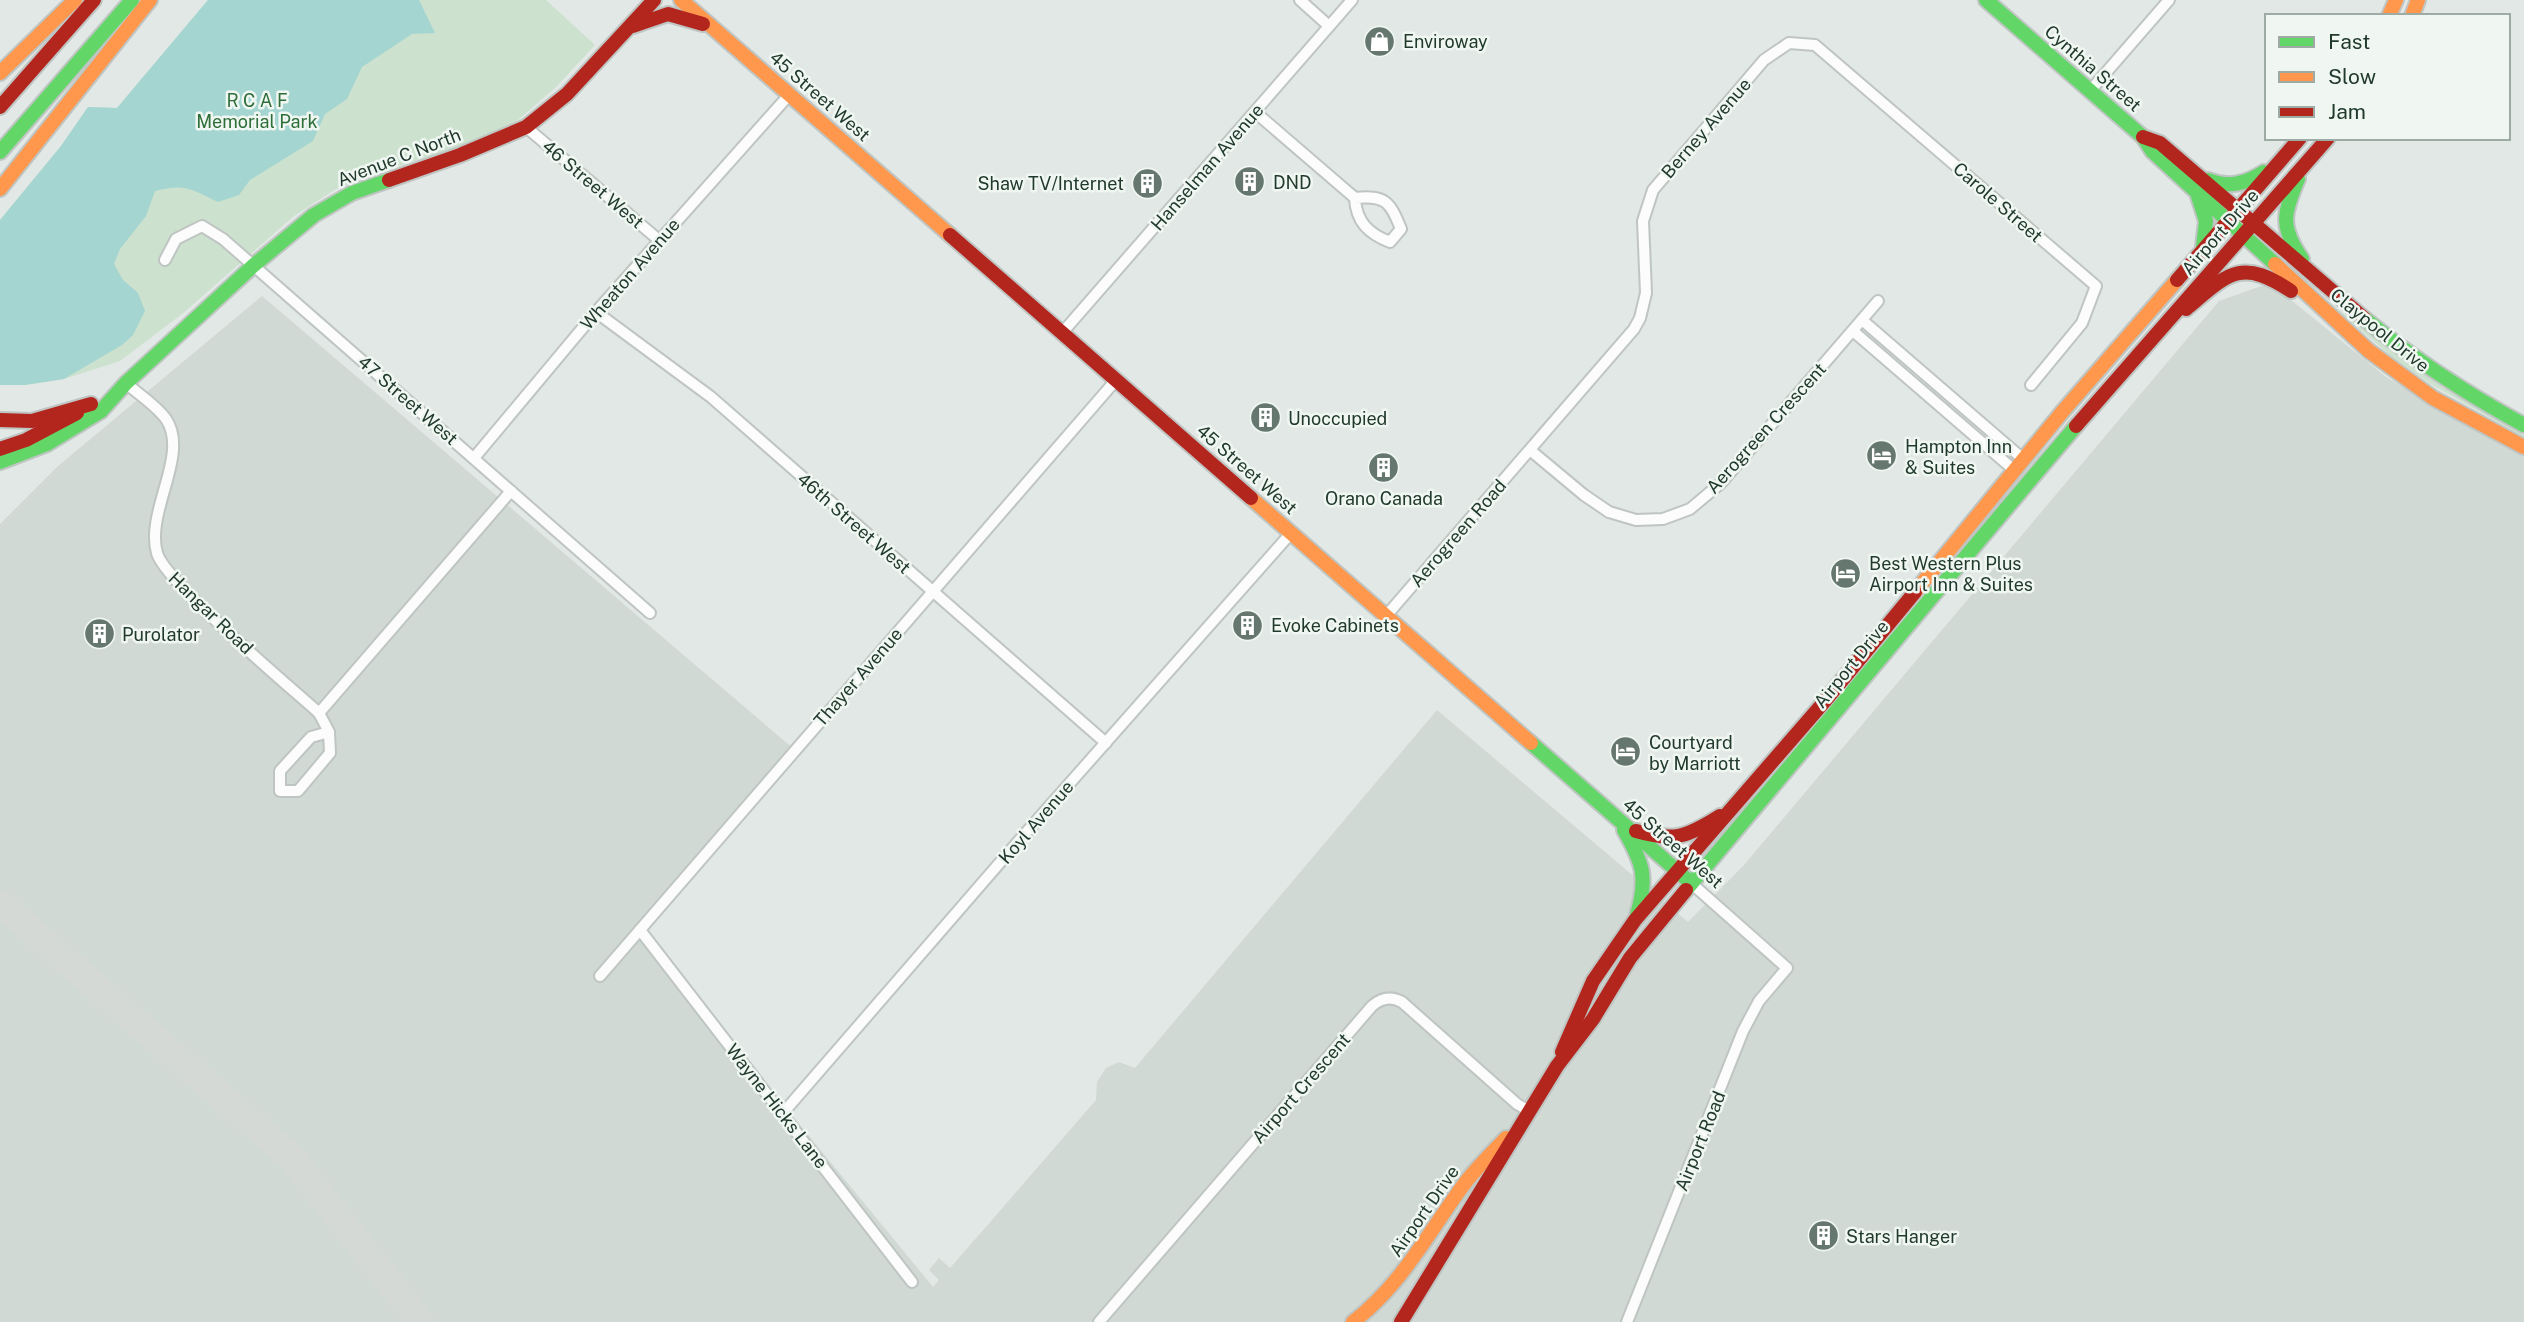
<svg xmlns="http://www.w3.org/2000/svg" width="2524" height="1322" font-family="'Public Sans',sans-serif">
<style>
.built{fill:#d0d9d4}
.green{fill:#cce1ce}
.water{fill:#a4d5d1}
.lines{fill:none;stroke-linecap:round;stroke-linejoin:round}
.taxiway{stroke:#d4d9d6;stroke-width:28}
.street-casing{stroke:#bfc5c2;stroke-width:14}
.fast-casing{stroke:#bfc5c2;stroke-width:18}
.slow-casing{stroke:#bfc5c2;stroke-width:18}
.jam-casing{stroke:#bfc5c2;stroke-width:18}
.street{stroke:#fbfcfb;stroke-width:10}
.fast{stroke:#63d668;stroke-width:14}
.slow{stroke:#ff974d;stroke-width:14}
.jam{stroke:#b3261e;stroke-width:14}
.labels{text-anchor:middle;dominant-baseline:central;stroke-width:5;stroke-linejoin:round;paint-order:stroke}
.poi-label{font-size:18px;fill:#223a2e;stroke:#f0f7f2;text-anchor:start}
.street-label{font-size:18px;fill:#223a2e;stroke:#f0f7f2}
.park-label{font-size:18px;fill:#2e6e39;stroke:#f0f7f2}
</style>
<rect width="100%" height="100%" fill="#e2e8e5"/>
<path class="built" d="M2270,283L2386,377L2524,454V1322H0V524L57,467L262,296L795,750L640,930L933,1287L939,1280L929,1270L939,1258L950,1268L992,1220L1096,1100L1097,1082L1106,1068L1119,1062L1135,1068L1437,710L1688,922L1744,865L2219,301Z"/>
<g class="green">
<path d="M208,0H546L595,45L556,87L518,120L470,144L382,171L336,189L294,216L182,314L120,361L64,379L25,385H0V220L61,146L88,107L117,108Z"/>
<path d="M2328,302L2442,387L2524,433V437L2429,383L2391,356Z"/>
</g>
<path class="water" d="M208,0H419L435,33L412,34L362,67L347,99L325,114L313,141L250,180L239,195L218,202C192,189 184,183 155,191L146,216L120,249L114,264L123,280L138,293L145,311L133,335L122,345L64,379L25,385H0V220L61,146L88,107L117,108Z"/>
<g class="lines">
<path class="taxiway" d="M0,903L291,1157L421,1322"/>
<defs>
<g id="street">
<path d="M1300,0L1329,26"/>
<path d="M2090,91L2169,0"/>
<path d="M1255,112L1355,198C1356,222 1369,234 1390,242L1401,229C1390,202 1386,195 1355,198"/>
<path d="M526,127L660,241"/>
<path d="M165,260L176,239L202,226L223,239L650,613"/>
<path d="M596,312L711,397L1106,743"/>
<path d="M1862,320L2023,459"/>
<path d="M1853,331L2014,470"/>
<path d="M1062,333L1352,0"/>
<path d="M126,383C138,394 156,405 166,419C190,454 145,512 157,553C165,582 290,687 319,713"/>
<path d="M1530,450L1584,495L1609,512L1636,520L1663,519L1690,509L1721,483L1878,301"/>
<path d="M474,458L596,312L789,95"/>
<path d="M1386,616L1634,329L1640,318L1646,293L1643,221L1653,190L1764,60L1789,43L1815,45L2096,286L2082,323L2031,385"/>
<path d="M329,732L311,737L280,771V791H298L330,753L329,732L319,713L511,491"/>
<path d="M640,930L912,1282"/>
<path d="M600,976L1116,380"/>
<path d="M783,1113L1016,844L1291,533"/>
<path d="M1099,1322L1372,1006C1381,998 1391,996 1402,1002L1517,1104L1529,1111"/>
<path d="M1627,1322L1743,1031L1759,1001L1787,968L1691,883"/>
</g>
<g id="fast">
<path d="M1986,0L2143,137L2152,151L2275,264"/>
<path d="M0,152L132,0"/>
<path d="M2298,179C2283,214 2280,227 2302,259"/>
<path d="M2208,180C2229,188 2245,184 2264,172"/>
<path d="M2198,196L2206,221L2203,247"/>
<path d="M2365,319C2415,360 2467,394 2524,425"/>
<path d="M0,462L47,444L101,411L126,383L254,265L314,215L352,193L389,180"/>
<path d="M1531,743L1691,883"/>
<path d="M1624,830C1643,863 1648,877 1637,915"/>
<path d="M1686,890C1816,736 1945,580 2076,426"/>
</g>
<g id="slow">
<path d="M681,0L950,235"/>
<path d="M2389,16L2396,0"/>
<path d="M2412,16L2418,0"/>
<path d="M0,73L75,0"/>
<path d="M0,189L150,0"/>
<path d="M2275,264L2369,351L2433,398L2524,447"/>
<path d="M1251,498L1531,743"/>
<path d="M1915,592L2063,411L2177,280"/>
<path d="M1353,1322C1401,1285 1427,1235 1462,1187C1475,1169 1491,1154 1506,1138"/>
</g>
<g id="jam">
<path d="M633,26L668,14L703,24"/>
<path d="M0,107L94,0"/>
<path d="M2143,137L2160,143L2365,319"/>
<path d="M389,180L460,155L526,127L567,94L654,0"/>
<path d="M950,235L1251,498"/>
<path d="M2177,280L2300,138"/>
<path d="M2186,309C2228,274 2240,257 2291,291"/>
<path d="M0,420L32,421L91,404"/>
<path d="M2076,426L2328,138"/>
<path d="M0,449L26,440L77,413"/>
<path d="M1636,831C1674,842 1687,837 1720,816"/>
<path d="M1562,1052L1593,981L1635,920L1825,701L1915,592"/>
<path d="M1401,1322L1557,1066L1593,1019L1630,958L1686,890"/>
</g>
</defs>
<use href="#street" class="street-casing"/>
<use href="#fast" class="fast-casing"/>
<use href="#slow" class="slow-casing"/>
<use href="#jam" class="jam-casing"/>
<use href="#street" class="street"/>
<use href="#fast" class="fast"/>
<use href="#slow" class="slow"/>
<use href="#jam" class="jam"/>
</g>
<defs>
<symbol id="shop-disc" viewBox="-11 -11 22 22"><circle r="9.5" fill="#65776e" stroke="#f0f7f2"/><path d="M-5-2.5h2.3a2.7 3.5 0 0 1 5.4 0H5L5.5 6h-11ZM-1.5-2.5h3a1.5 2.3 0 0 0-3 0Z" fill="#fff"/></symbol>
<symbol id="building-disc" viewBox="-11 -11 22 22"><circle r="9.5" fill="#65776e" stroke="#f0f7f2"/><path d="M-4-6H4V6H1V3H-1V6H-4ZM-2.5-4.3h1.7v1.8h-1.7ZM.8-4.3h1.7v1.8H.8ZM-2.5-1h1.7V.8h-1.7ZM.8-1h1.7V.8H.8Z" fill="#fff"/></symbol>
<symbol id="hotel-disc" viewBox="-11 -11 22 22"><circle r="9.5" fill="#65776e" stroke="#f0f7f2"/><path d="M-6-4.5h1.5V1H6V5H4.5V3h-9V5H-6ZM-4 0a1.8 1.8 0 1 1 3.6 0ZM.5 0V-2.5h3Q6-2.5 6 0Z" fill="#fff"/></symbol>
</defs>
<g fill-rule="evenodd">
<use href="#shop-disc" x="1362" y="24" width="35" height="35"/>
<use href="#building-disc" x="1232" y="164" width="35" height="35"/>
<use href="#building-disc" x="1130" y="166" width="35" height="35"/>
<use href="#building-disc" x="1248" y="400" width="35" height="35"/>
<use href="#hotel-disc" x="1864" y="438" width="35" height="35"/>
<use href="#building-disc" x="1366" y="450" width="35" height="35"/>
<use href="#hotel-disc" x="1828" y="556" width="35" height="35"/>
<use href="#building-disc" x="1230" y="608" width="35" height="35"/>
<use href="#building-disc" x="82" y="616" width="35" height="35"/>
<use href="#hotel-disc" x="1608" y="734" width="35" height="35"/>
<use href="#building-disc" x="1806" y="1218" width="35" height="35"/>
</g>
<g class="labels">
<g class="poi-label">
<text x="1403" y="41">Enviroway</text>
<text x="1273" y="182">DND</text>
<text x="1124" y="183" text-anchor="end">Shaw TV/Internet</text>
<text x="1288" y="418">Unoccupied</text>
<text x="1905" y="446">Hampton Inn<tspan x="1905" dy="21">&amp; Suites</tspan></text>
<text x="1384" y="498" text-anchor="middle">Orano Canada</text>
<text x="1869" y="563">Best Western Plus<tspan x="1869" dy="21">Airport Inn &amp; Suites</tspan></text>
<text x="1271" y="625">Evoke Cabinets</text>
<text x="122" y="634">Purolator</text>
<text x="1649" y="742">Courtyard<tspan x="1649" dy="21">by Marriott</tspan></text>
<text x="1846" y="1236">Stars Hanger</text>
</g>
<g class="street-label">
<text transform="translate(2093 68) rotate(41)">Cynthia Street</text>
<text transform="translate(820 96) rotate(41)">45 Street West</text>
<text transform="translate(1706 128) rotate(-49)">Berney Avenue</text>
<text transform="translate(399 157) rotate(-21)">Avenue C North</text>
<text transform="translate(1207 167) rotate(-49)">Hanselman Avenue</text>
<text transform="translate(593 184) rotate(40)">46 Street West</text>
<text transform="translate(1998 202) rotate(41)">Carole Street</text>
<text transform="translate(2220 232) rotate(-49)">Airport Drive</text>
<text transform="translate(630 274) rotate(-49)">Wheaton Avenue</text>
<text transform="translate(2380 330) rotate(39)">Claypool Drive</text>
<text transform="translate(408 400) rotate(41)">47 Street West</text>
<text transform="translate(1766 428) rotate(-48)">Aerogreen Crescent</text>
<text transform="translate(1247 469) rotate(41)">45 Street West</text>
<text transform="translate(854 523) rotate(41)">46th Street West</text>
<text transform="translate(1458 533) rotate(-49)">Aerogreen Road</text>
<text transform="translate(211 613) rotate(44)">Hangar Road</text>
<text transform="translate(1851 664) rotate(-51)">Airport Drive</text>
<text transform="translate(858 677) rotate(-49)">Thayer Avenue</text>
<text transform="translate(1036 822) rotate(-49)">Koyl Avenue</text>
<text transform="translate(1673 843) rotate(41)">45 Street West</text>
<text transform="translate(1301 1088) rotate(-49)">Airport Crescent</text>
<text transform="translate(777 1106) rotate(52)">Wayne Hicks Lane</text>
<text transform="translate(1700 1141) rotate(-68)">Airport Road</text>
<text transform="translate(1424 1211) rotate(-55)">Airport Drive</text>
</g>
<g class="park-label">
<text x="257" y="100">R C A F<tspan x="257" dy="21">Memorial Park</tspan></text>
</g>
</g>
<rect x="2265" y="14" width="245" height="126" fill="#f0f7f2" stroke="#9eaba4" stroke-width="2"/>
<rect x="2279" y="37" width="35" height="10" fill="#63d668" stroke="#9eaba4" stroke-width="2"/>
<text x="2328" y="49" font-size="21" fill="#223a2e">Fast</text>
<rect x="2279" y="72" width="35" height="10" fill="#ff974d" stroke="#9eaba4" stroke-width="2"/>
<text x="2328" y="84" font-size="21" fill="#223a2e">Slow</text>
<rect x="2279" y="107" width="35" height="10" fill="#b3261e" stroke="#9eaba4" stroke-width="2"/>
<text x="2328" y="119" font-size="21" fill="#223a2e">Jam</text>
</svg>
